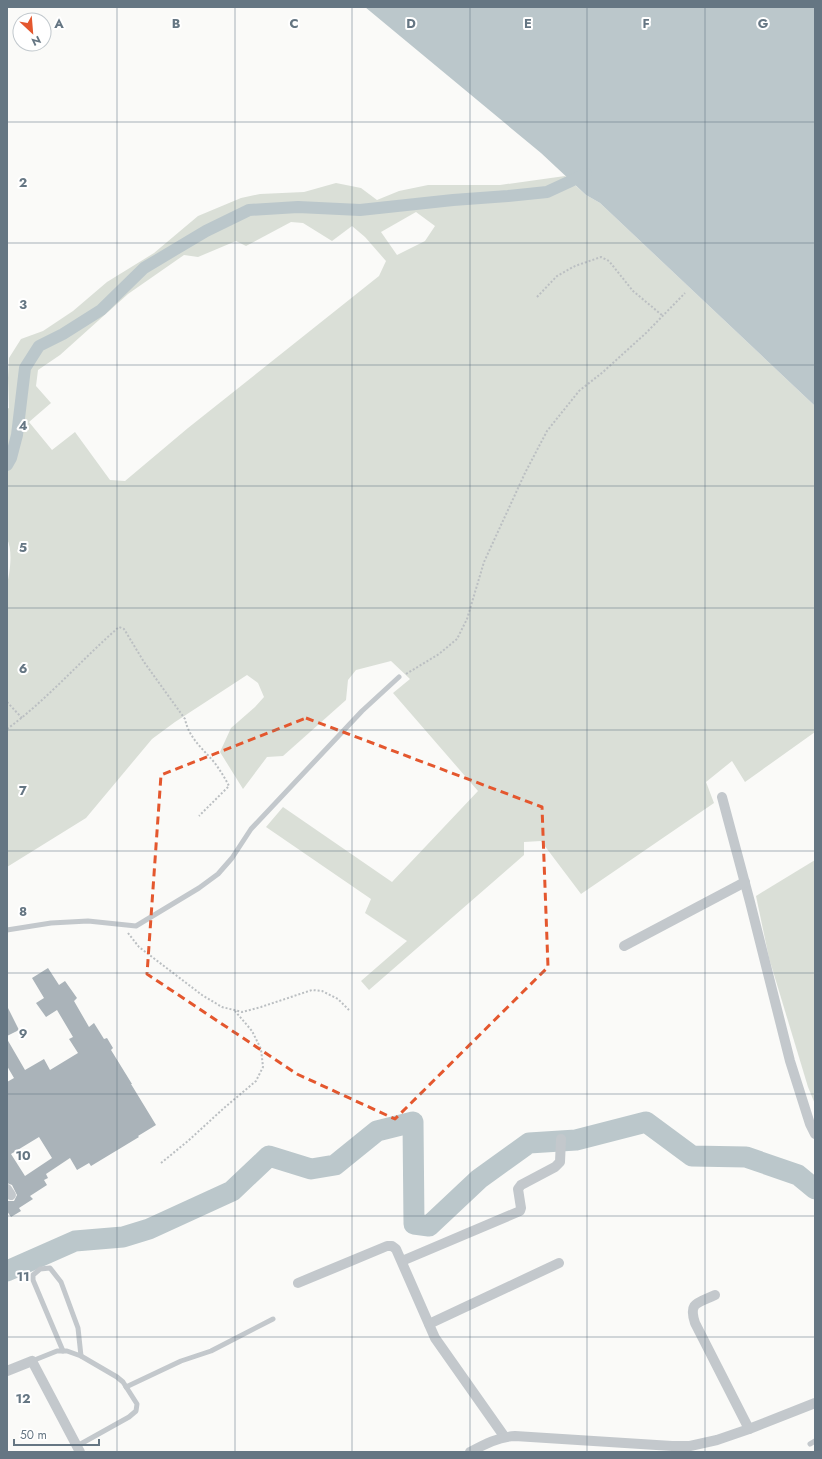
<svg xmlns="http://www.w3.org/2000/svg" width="822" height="1459" font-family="Jost,sans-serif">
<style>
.green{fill:#dadfd7;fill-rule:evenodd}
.water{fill:#bbc7cb}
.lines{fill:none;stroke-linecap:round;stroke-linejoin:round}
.canal{stroke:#bbc7cb;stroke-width:12}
.river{stroke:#bbc7cb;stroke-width:21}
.building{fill:#aab3b9;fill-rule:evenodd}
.path{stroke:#bbbfc2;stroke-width:2;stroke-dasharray:2 2;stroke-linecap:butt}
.lane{stroke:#c3c8cc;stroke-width:5}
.street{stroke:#c3c8cc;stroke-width:10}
.marked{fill:none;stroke:#e4572e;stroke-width:3;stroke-dasharray:8 5;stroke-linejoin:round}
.grid{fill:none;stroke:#657683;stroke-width:1;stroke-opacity:0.55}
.grid-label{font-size:13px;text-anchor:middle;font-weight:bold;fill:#657683;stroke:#fff;stroke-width:4;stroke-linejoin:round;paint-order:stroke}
</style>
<rect width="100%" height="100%" fill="#fafaf8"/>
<g class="green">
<path d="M565,176L586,195L600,203L815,406V732L745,782L732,761L706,782L714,803L581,894L541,841L524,842V855L369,990L361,981L407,941L365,913L371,899L266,827L283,807L392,882L478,791L393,693L410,679L391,661L356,670L348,680L346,700L283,756L267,757L243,789L220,752L231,728L255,707L264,697L258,683L247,675L175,722L152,739L86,818L7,867V584C10,573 13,550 7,539V409L9,408L8,378L9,358L21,339L43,331L73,311L107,282L154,253L198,216L241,198L260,194L304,192L336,183L361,188L377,200L399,191L428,185H500ZM416,212L435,226L425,241L397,255L381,232ZM291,222L303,223L332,241L352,226L365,237L386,261L379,276L188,428L125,481L110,480L75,432L52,450L29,422L51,403L36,386L38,370L60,355L128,294L184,255L198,257L236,241L246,246Z"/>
<path d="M815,860V1104L808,1087L769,958L756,896Z"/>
</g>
<path class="water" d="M365,7H815V406L600,203L586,195L541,153Z"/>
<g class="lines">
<path class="canal" d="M7,465L11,458L17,435L25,368L39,346L63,334L101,310L144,268L206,231L249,210L298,207L360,210L453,200L508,196L547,192L586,174"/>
<path class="river" d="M7,1271L75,1241L123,1237L149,1229L232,1191L269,1156L311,1169L335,1165L377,1131L413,1122L414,1224L429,1226L479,1179L529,1143L576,1140L646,1122L692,1156L746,1157L798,1175L815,1189"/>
</g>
<g class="building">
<path d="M48,968L59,985L65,981L77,998L74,1001L89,1027L94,1023L104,1039L107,1038L113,1048L111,1050L132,1084H131L156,1125L138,1136L139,1137L91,1166L89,1163L77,1170L70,1158L46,1174L48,1178L44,1180L47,1185L30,1196L33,1199L19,1208L21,1211L11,1217L7,1211V1201H14L17,1195L12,1185L7,1183V1082L14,1078L7,1066V1039L25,1070L44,1059L50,1070L78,1053L69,1039L73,1037L57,1010L46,1017L36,1003L44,998L32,978ZM39,1137L52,1158L25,1176L11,1154Z"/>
<path d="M7,1006L19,1030L7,1036Z"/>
</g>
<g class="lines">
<g class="path">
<path d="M537,297L557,276L575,266L601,257L609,261L633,291L663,316"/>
<path d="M406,674L439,654L457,639L467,619L484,562L525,473L547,431L579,391L603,372L646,333L685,293"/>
<path d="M7,702L22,718"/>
<path d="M7,729C48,699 81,660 119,627L124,629L144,662L185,719C189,738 202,748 214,762C220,770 225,778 229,786L199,816"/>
<path d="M128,933L139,947L202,995L222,1007L242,1012L261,1007L312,990L322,991L338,999L349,1010"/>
<path d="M161,1163L188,1141L224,1108L256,1081L263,1067L261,1049L252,1031L235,1011"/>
</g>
<g class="lane">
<path d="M7,930L51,923L88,921L136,926L199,888L218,874L232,858L251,829L362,711L399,677"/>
<path d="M63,1351L33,1280V1275L40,1269L50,1268L61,1282L78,1328L81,1356"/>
<path d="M32,1361L57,1351H67L81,1356L117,1377L123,1382L137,1404L136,1411L129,1417L77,1446"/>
<path d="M126,1387L181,1361L211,1351L273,1319"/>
<path d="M810,1444L815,1441"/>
</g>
<g class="street">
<path d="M722,797L750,902L790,1061L810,1124L815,1134"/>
<path d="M624,946L745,882"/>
<path d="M7,1189L11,1195"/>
<path d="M402,1261L520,1211L521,1208L518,1189L521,1185L555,1167L560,1162L561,1139"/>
<path d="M298,1283L387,1246H392L396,1249L435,1338L504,1436"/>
<path d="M715,1295C698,1303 688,1302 695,1323L749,1429"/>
<path d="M429,1324L559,1263"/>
<path d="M7,1371L32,1361L80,1452"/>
<path d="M470,1452C485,1444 498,1437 515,1436L672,1446H690L717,1440L749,1429L815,1403"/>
</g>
</g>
<path class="marked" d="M306,718L542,807L548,967L395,1119L297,1074L147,974L161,775Z"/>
<path class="grid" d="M117,7V1452M235,7V1452M352,7V1452M470,7V1452M587,7V1452M705,7V1452M7,122H815M7,243H815M7,365H815M7,486H815M7,608H815M7,730H815M7,851H815M7,973H815M7,1094H815M7,1216H815M7,1337H815"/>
<g class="grid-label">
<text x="59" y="28">A</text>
<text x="176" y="28">B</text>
<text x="294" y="28">C</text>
<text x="411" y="28">D</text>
<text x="528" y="28">E</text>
<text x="646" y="28">F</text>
<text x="763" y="28">G</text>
<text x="23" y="187">2</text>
<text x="23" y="309">3</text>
<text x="23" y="430">4</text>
<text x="23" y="552">5</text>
<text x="23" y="673">6</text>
<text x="23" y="795">7</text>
<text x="23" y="916">8</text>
<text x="23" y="1038">9</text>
<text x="23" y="1160">10</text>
<text x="23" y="1281">11</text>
<text x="23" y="1403">12</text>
</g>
<rect width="822" height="1459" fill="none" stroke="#657683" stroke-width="16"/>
<g transform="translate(32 32) rotate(154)"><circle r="19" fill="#ffffff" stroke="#c1c8cd"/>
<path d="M0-3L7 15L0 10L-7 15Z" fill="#e4572e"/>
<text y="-6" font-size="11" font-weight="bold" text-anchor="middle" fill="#657683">N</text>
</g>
<path d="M14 1439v6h85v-6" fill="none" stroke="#657683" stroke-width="2"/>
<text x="20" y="1439" font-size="12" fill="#657683" stroke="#ffffff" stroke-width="3" paint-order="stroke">50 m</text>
</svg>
